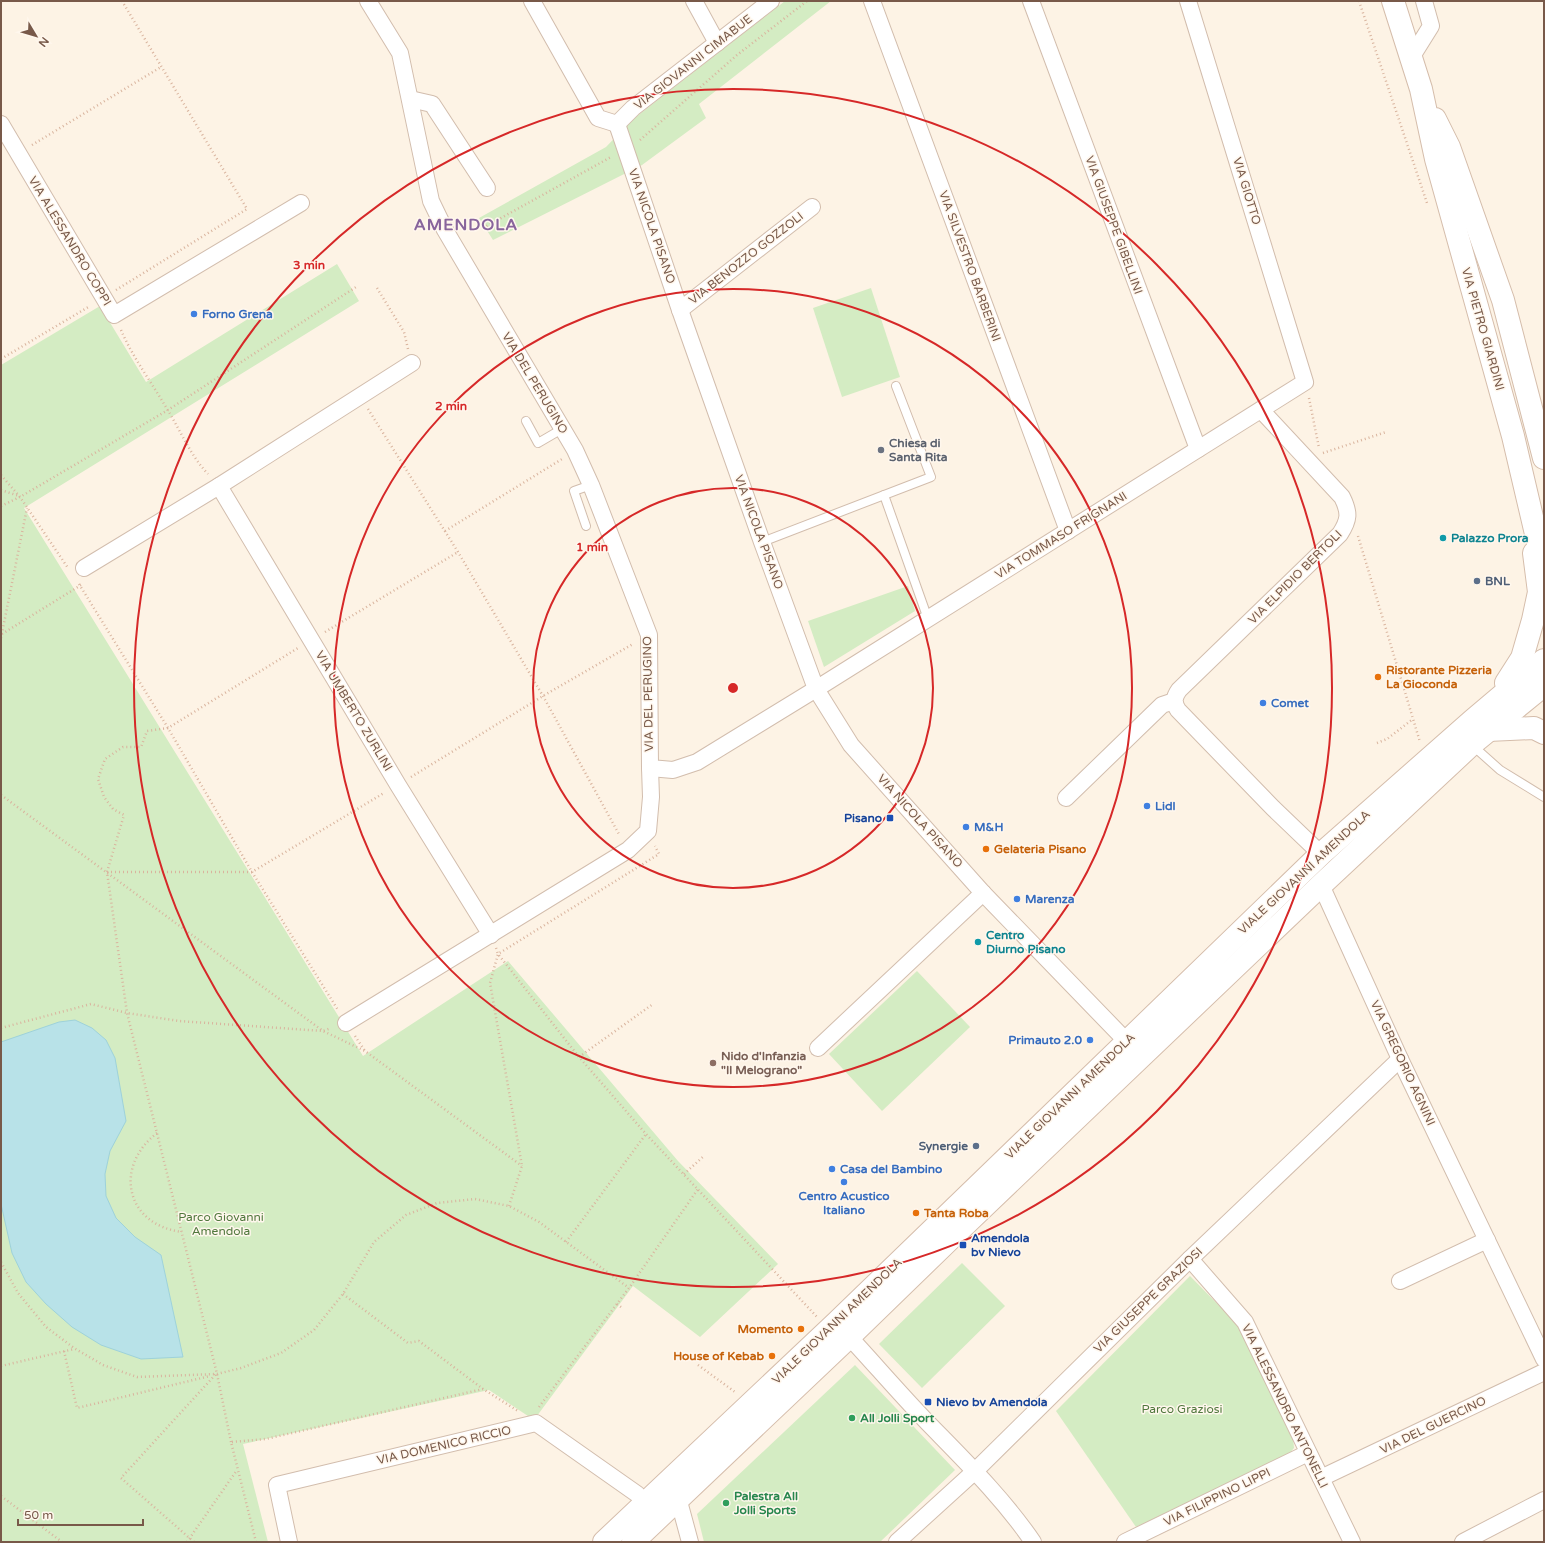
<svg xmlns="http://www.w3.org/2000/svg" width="1545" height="1543" font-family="'Varela Round',sans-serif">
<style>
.green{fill:#d4ecc3}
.water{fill:#b8e2e8;stroke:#9ed2da}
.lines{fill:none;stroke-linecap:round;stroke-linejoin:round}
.lane-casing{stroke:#d2bdad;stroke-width:10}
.street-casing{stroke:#d2bdad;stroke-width:18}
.secondary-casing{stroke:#d5bdab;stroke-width:24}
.path{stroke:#d9b49e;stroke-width:2.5;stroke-dasharray:1 3;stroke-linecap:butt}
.lane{stroke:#fff;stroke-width:8}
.street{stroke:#fff;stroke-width:16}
.secondary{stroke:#fff;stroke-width:22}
.ring{fill:none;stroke:#d62828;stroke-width:2}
.shop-dot{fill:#3f7fe0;stroke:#fff7ed;stroke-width:1.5}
.worship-dot{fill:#6b7280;stroke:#fff7ed;stroke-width:1.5}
.culture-dot{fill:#0f9aa8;stroke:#fff7ed;stroke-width:1.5}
.service-dot{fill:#5c6f8a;stroke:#fff7ed;stroke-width:1.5}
.food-dot{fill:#e8710a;stroke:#fff7ed;stroke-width:1.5}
.transit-dot{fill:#1a4fb4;stroke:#fff7ed;stroke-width:1.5}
.education-dot{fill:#8d6e63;stroke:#fff7ed;stroke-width:1.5}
.leisure-dot{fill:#2e9e5b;stroke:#fff7ed;stroke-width:1.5}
.labels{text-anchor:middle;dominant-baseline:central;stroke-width:3;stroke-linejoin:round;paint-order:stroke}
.street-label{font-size:12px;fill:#785949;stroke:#fff7ed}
.shop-label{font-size:12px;font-weight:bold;fill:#366cbe;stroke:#fff7ed;text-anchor:start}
.worship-label{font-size:12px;font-weight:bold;fill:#5b616d;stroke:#fff7ed;text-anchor:start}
.culture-label{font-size:12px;font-weight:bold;fill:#0d838f;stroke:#fff7ed;text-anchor:start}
.service-label{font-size:12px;font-weight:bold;fill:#4e5e75;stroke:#fff7ed;text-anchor:start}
.food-label{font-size:12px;font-weight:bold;fill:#c56008;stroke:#fff7ed;text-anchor:start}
.transit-label{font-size:12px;font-weight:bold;fill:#164399;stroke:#fff7ed;text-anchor:start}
.education-label{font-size:12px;font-weight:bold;fill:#785e54;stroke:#fff7ed;text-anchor:start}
.park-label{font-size:12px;fill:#50783d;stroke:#fff7ed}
.leisure-label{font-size:12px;font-weight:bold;fill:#27864d;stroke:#fff7ed;text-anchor:start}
.district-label{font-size:16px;font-weight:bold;letter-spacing:1px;fill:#88649c;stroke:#fff7ed}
.centre{fill:#d62828;stroke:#fff7ed;stroke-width:2}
.ring-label{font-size:12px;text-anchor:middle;font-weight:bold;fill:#d62828;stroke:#fff7ed;stroke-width:3;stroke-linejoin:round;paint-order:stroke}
</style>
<rect width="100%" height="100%" fill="#fdf3e5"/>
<g class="green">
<path d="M785,1H831L699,104L706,118L642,165L493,240L479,218L606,147L632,120Z"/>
<path d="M337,264L359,301L24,508L363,1056L508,961L678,1161L778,1264L700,1337L633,1286L534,1420L489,1390L243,1444L268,1542H1V365L100,306L146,382Z"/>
<path d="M871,288L900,377L842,397L813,308Z"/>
<path d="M908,586L915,611L824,667L808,621Z"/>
<path d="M917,971L970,1027L882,1111L829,1054Z"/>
<path d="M962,1263L1005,1306L922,1388L879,1344Z"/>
<path d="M1190,1276L1237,1324L1293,1436L1294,1448L1288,1455L1136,1527L1056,1411Z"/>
<path d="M855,1365L955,1470L880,1542H704L697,1514Z"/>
</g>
<path class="water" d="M75,1020L92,1028L106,1040L115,1058L126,1121L110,1151L105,1174L106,1196L116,1218L135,1237L161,1255L183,1357L141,1359L101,1345L72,1327L46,1304L26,1282L12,1253L1,1204V1042L59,1022Z"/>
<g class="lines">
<defs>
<g id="lane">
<path d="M526,421L538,443L562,429"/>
<path d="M884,495L928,619"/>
<path d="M586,526L574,491L591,485"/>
<path d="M762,542L931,477L896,386"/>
<path d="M1472,745L1500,770L1544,797"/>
</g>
<g id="street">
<path d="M368,1L400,53L431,201L445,230L575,450L591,485L649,635L650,768L673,770L697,762L816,689L1305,382L1188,1"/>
<path d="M532,1L598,118L617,124"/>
<path d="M694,1L717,43"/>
<path d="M872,1L1068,531"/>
<path d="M1031,1L1198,449"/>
<path d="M1411,58L1431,26L1424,1"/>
<path d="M410,99L432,104L487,188"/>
<path d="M1,124L114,315L301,203"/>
<path d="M617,124L680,310L762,542L816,689L851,745L983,893L1134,1049"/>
<path d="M617,124L633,108L771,1"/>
<path d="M680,310L812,207"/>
<path d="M1261,410L1342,497C1350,513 1349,520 1340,534L1179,690C1174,697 1173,702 1178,710L1273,808L1321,854"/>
<path d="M219,486L398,785L491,935"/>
<path d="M84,568L219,486L412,363"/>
<path d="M1066,798L1162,705L1174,701"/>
<path d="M1321,885L1400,1059L1544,1359"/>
<path d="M346,1023L628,850L648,831L651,797L650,768"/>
<path d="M818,1048L983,893"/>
<path d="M1190,1259L1245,1322L1352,1542"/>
<path d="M1400,1281L1487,1240"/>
<path d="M842,1329C871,1360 899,1393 928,1423C965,1461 1003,1498 1033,1542"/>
<path d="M1321,1478L1544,1372"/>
<path d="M667,1496L680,1505L690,1542"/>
<path d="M289,1542L277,1485L536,1423L637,1494L645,1503"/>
<path d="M897,1542L975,1471L1190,1259L1400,1059"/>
<path d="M1125,1542L1308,1453"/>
<path d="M1463,1542L1544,1500"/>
</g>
<g id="secondary">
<path d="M1393,1L1421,89L1436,159L1513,436L1544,568"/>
<path d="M1435,119L1449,147L1503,300L1544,458"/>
<path d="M1506,683L1522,658L1533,620L1539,592L1534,553"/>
<path d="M1488,730L1534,728L1544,733"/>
<path d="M604,1542L836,1323L1321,854L1473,720L1544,660"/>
<path d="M633,1542L849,1337L950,1239L1321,885L1472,744L1544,685"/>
</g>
</defs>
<use href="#lane" class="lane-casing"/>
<use href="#street" class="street-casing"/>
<use href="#secondary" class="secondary-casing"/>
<g class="path">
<path d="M1359,1L1427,203"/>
<path d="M640,140L737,55L807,1"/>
<path d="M32,145L161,67"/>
<path d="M483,228L611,157"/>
<path d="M377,288L404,332L408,349"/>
<path d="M116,290L247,209L122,1"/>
<path d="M121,330C133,358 152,383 167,409C181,431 190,455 208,474"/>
<path d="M1,359L90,306"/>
<path d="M1309,398L1319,448"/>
<path d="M368,409L458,552L543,696L620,836"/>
<path d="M1323,453L1386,432"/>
<path d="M1,475L20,497L68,568"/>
<path d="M1,490L19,496"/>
<path d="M1,506L20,497L168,410L356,287"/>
<path d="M445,531L562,459"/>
<path d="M1358,536L1420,742"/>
<path d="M79,584L168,728L252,872L338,1010"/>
<path d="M325,632L458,552"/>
<path d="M2,634L81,585"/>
<path d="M1,638L27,508"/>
<path d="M1377,743L1387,739L1413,719"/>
<path d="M411,777L543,696L633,644"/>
<path d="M1,795L323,1031L365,1051L522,1166"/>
<path d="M107,872H252L384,793"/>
<path d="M496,948L498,954L579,1057L646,1134L817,1317"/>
<path d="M1,1028L91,1004L127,1013L179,1021L323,1031L331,1028"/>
<path d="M355,1036L365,1051"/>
<path d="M579,1057L653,1004"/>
<path d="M157,1133C113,1167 126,1225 182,1232"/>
<path d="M684,1174L704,1156"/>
<path d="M509,1206L522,1166L490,983L498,954L659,854L655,846"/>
<path d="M566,1242L646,1134"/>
<path d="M1,1262L18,1293L46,1327L74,1348L103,1365L137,1377L217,1374L241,1368L281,1353L314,1330L343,1294L374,1242L406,1215L437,1203L475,1199L509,1206L539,1222L629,1288"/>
<path d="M343,1294L408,1343L419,1341L483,1389"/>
<path d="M617,1304L621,1307"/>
<path d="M64,1351L77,1408L210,1376"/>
<path d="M698,1365L735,1392"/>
<path d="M1,1366L74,1349"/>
<path d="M539,1407L629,1288L698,1189"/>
<path d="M231,1442L217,1374L127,1013L107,872L124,815L113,809L104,797L98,779L105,759L123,747H141L147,731L168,728L298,648"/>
<path d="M1,1496L62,1542"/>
<path d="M187,1542L237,1470"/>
<path d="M194,1542L121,1478L216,1374"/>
<path d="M256,1542L231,1442L266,1439L483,1389L518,1411"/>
</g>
<use href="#lane" class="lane"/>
<use href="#street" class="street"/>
<use href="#secondary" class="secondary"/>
</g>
<g class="ring">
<circle cx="733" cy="688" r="200"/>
<circle cx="733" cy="688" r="399"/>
<circle cx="733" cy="688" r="599"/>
</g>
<g class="shop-dot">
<circle cx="194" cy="314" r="4"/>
<circle cx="1263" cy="703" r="4"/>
<circle cx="1147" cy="806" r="4"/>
<circle cx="966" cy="827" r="4"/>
<circle cx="1017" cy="899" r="4"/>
<circle cx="1090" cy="1040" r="4"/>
<circle cx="832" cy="1169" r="4"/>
<circle cx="844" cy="1182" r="4"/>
</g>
<circle class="worship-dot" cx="881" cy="450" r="4"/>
<g class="culture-dot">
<circle cx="1443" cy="538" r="4"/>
<circle cx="978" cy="942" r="4"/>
</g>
<g class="service-dot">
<circle cx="1477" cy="581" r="4"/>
<circle cx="976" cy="1146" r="4"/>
</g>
<g class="food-dot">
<circle cx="1378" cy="677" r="4"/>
<circle cx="986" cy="849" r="4"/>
<circle cx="916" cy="1213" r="4"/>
<circle cx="801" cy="1329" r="4"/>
<circle cx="772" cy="1356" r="4"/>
</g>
<g class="transit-dot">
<rect x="886" y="814" width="8" height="8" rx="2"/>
<rect x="959" y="1241" width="8" height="8" rx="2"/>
<rect x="924" y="1398" width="8" height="8" rx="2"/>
</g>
<circle class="education-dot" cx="713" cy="1063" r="4"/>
<g class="leisure-dot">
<circle cx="852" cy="1418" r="4"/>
<circle cx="726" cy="1503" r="4"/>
</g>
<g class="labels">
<g class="street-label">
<text transform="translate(693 62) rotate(-38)">VIA GIOVANNI CIMABUE</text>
<text transform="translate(1247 191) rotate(73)">VIA GIOTTO</text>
<text transform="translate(1114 225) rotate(70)">VIA GIUSEPPE GIBELLINI</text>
<text transform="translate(652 226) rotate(71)">VIA NICOLA PISANO</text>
<text transform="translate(70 241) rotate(59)">VIA ALESSANDRO COPPI</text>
<text transform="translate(746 258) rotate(-38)">VIA BENOZZO GOZZOLI</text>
<text transform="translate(970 266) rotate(70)">VIA SILVESTRO BARBERINI</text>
<text transform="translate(1483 329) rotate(74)">VIA PIETRO GIARDINI</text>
<text transform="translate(535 383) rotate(59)">VIA DEL PERUGINO</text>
<text transform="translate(759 532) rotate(70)">VIA NICOLA PISANO</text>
<text transform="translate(1061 535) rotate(-32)">VIA TOMMASO FRIGNANI</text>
<text transform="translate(1295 577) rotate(-45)">VIA ELPIDIO BERTOLI</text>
<text transform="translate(648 694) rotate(-91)">VIA DEL PERUGINO</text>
<text transform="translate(354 711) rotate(59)">VIA UMBERTO ZURLINI</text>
<text transform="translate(920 821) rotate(48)">VIA NICOLA PISANO</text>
<text transform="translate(1304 872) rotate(-43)">VIALE GIOVANNI AMENDOLA</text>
<text transform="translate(1403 1063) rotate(65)">VIA GREGORIO AGNINI</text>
<text transform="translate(1070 1096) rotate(-44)">VIALE GIOVANNI AMENDOLA</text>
<text transform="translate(1148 1300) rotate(-44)">VIA GIUSEPPE GRAZIOSI</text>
<text transform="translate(837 1321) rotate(-44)">VIALE GIOVANNI AMENDOLA</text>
<text transform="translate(1285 1406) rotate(64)">VIA ALESSANDRO ANTONELLI</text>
<text transform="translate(1433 1425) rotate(-26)">VIA DEL GUERCINO</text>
<text transform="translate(444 1445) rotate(-13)">VIA DOMENICO RICCIO</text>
<text transform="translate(1217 1497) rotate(-26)">VIA FILIPPINO LIPPI</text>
</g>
<g class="shop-label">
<text x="202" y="314">Forno Grena</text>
<text x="1271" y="703">Comet</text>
<text x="1155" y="806">Lidl</text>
<text x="974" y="827">M&amp;H</text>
<text x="1025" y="899">Marenza</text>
<text x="1082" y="1040" text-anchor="end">Primauto 2.0</text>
<text x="840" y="1169">Casa del Bambino</text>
<text x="844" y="1196" text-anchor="middle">Centro Acustico<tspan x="844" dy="14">Italiano</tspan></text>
</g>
<g class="worship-label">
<text x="889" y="443">Chiesa di<tspan x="889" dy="14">Santa Rita</tspan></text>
</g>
<g class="culture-label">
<text x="1451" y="538">Palazzo Prora</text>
<text x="986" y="935">Centro<tspan x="986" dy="14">Diurno Pisano</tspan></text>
</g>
<g class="service-label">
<text x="1485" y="581">BNL</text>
<text x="968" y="1146" text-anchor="end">Synergie</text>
</g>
<g class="food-label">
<text x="1386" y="670">Ristorante Pizzeria<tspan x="1386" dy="14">La Gioconda</tspan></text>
<text x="994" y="849">Gelateria Pisano</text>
<text x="924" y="1213">Tanta Roba</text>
<text x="793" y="1329" text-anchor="end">Momento</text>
<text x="764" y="1356" text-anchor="end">House of Kebab</text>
</g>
<g class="transit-label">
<text x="882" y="818" text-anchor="end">Pisano</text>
<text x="971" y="1238">Amendola<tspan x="971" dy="14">bv Nievo</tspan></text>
<text x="936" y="1402">Nievo bv Amendola</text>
</g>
<g class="education-label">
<text x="721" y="1056">Nido d'Infanzia<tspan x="721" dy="14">"Il Melograno"</tspan></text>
</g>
<g class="park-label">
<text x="221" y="1217">Parco Giovanni<tspan x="221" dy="14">Amendola</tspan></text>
<text x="1182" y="1409">Parco Graziosi</text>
</g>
<g class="leisure-label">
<text x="860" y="1418">All Jolli Sport</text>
<text x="734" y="1496">Palestra All<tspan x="734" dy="14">Jolli Sports</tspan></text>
</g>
<g class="district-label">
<text x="466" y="225">AMENDOLA</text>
</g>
</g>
<circle cx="733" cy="688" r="6" class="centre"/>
<g class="ring-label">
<text x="309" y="269">3 min</text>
<text x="451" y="410">2 min</text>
<text x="592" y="551">1 min</text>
</g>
<rect width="1545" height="1543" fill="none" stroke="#785949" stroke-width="4"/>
<g transform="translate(36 36) rotate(128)" stroke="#fff7ed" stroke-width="3" paint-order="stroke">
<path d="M0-3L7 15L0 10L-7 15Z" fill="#785949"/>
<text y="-6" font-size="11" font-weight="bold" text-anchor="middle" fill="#785949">N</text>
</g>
<path d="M18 1519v6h125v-6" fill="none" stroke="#785949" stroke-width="2"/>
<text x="24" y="1519" font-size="12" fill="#785949" stroke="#fff7ed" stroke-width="3" paint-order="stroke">50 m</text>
</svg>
